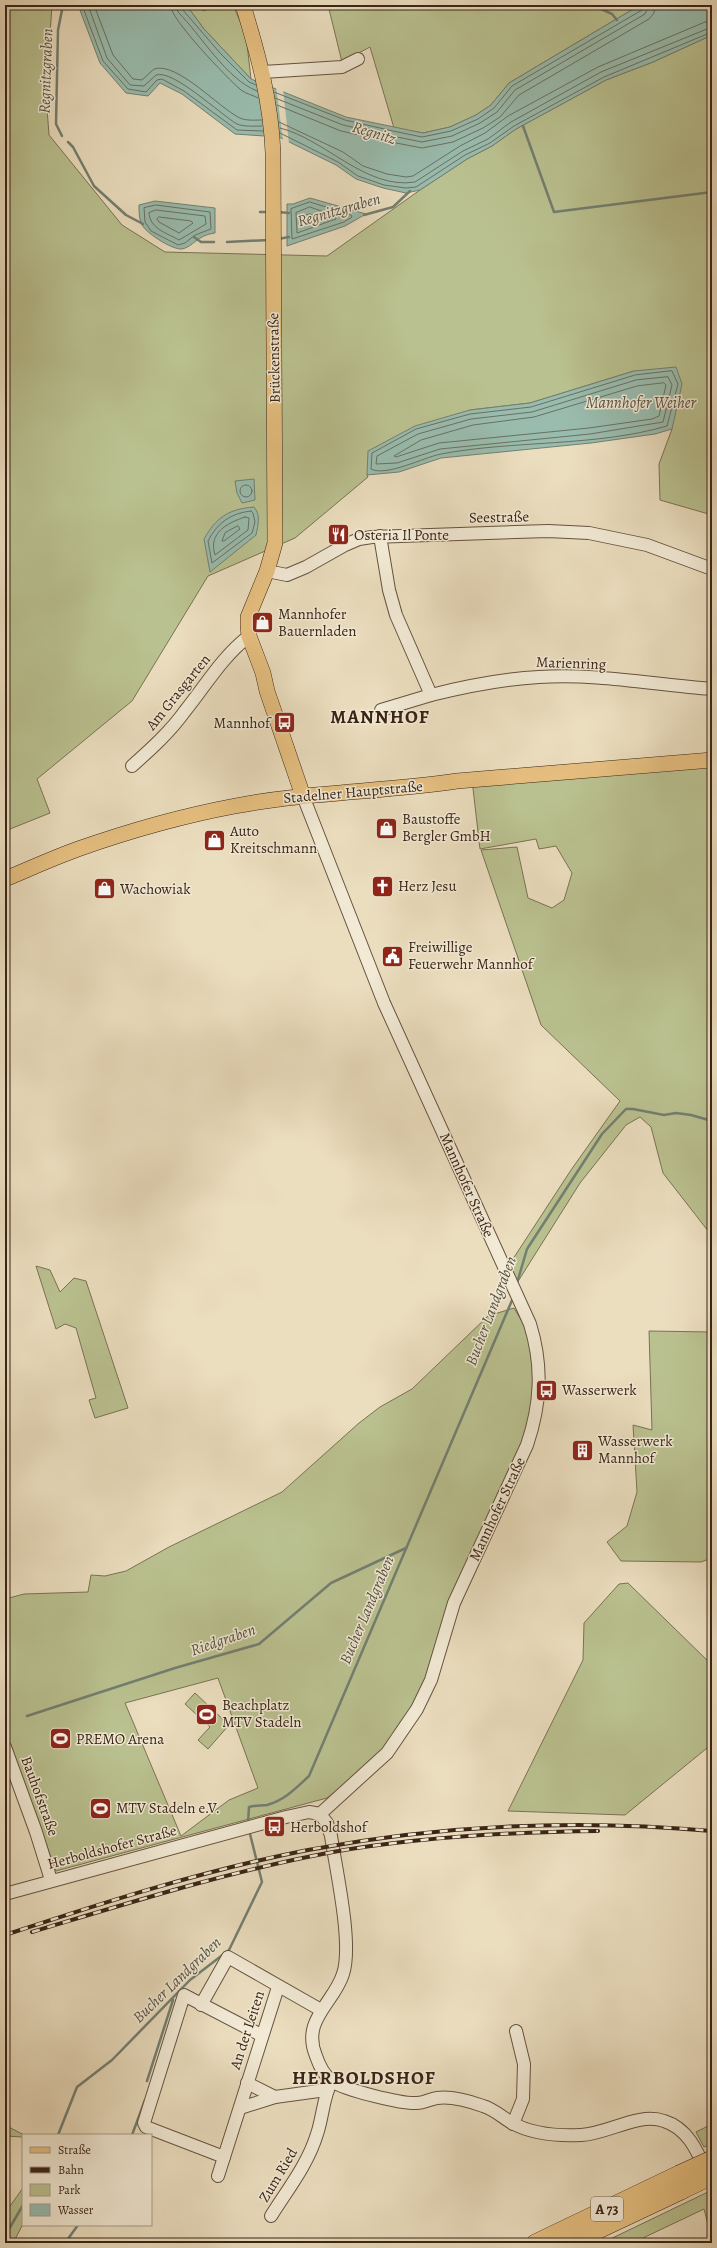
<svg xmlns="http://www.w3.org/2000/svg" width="717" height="2248" font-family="Alegreya,serif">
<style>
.green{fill:#bac190;stroke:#7a7254;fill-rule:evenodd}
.water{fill:#99bcae;stroke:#737f72}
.pier{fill:#ebdebf}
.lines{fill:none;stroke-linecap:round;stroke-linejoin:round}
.shore{stroke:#6a7062;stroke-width:1}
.stream{stroke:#737f72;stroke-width:2.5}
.minor-casing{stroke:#665241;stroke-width:14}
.major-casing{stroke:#3a2417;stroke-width:16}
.highway-casing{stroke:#3a2417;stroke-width:18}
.minor{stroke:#f2ead5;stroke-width:12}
.major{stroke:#e6bf80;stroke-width:15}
.highway{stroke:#e6bf80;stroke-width:17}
.rail-casing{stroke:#3a2417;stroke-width:4}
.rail{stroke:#f2ead5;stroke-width:2.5;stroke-dasharray:8;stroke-linecap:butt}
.highway-bridge-casing{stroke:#3a2417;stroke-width:18;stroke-linecap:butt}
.highway-bridge{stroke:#e6bf80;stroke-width:17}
.labels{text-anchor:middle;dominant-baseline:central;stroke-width:3;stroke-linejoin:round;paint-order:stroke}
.shield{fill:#f2ead5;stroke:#715f50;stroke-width:1}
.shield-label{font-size:14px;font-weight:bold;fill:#3a2417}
.street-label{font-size:15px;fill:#3a2417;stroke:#f2ead5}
.poi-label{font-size:15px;fill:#3a2417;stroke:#f2ead5;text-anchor:start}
.water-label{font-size:16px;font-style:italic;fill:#565244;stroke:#f2ead5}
.district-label{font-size:19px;font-weight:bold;letter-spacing:1px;fill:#3a2417;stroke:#f2ead5}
</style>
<rect width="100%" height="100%" fill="#ebdebf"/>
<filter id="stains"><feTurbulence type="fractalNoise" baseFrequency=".005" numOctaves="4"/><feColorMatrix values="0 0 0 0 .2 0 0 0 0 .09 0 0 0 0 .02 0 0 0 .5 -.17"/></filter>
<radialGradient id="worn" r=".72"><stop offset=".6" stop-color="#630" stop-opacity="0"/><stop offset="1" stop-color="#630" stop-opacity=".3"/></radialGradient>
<g class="green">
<path d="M5,5H52L46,94L49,135L122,225L165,252L327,256L420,190L467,159L492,146L516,129L606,80L653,62L712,35V515L660,500L659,464L672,429L634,371L530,403L470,410L367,475L368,477L295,538L208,576L132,701L37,779L50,813L5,831Z"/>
<path d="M183,5H198L203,11L219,5H233L246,35L251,79L204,29L190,10Z"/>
<path d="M328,5H644L630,11L509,83L491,105L476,115L450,127L423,133L394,128L370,47L342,62Z"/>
<path d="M712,760V1236L663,1173L651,1127L640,1117L626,1125L580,1183L517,1283L509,1265L571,1170L620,1101L541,1025L481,850L517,847L528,898L552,908L564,900L572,873L556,846L539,849L536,839L480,849L472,780Z"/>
<path d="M36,1266L50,1270L60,1292L74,1278L86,1281L128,1408L95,1418L89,1400L96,1398L76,1328L65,1324L56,1329Z"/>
<path d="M514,1308L526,1328L542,1406L539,1423L462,1586L435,1671L387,1754L327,1798L56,1871L5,1731V1599L24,1594L88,1592L91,1575L105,1576L126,1571L169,1547L282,1492L359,1423L380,1407L412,1389L488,1316ZM218,1678L258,1788L229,1800L181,1836L125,1703Z"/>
<path d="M649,1331L712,1332V1558L701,1562L621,1561L607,1542L627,1526L637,1492L633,1425L652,1430Z"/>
<path d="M628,1583L712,1665V1744L625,1815L508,1811L583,1660L584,1623L619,1584Z"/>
<path d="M195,1693L229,1725L208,1749L198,1740L210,1727L185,1704Z"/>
<path d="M712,2124V2144L704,2147L696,2132Z"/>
<path d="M5,2125L24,2135L23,2137L5,2136Z"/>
<path d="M23,2188V2224L13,2243H5V2213Z"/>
<path d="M710,2191L712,2196V2240L704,2209L643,2238L645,2243H602Z"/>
</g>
<g class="water">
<path d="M78,5H183L190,10L204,29L251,79L346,117L423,133L450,127L476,115L491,105L509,83L630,11L644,5H712V35L653,62L606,80L516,129L492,146L467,159L420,190L406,193L383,188L356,179L336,165L279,137L235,134L182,94L160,83L148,96L126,93L100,63Z"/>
<path d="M310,198L366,214L345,226L287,246V204H293Z"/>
<path d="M155,201L215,208V233C197,235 193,247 182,249C172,250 144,232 141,223C139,218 139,210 139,205Z"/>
<path d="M676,367L682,384L672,429L655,434L591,443L441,458L399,472L367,475L368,451L415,426L470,410L530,403L634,371Z"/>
<path d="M254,479L255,500L242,503L237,493L235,481Z"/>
<path d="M254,507C261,515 258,525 256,535L210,572L204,539C216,518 228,509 254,507Z"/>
</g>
<path class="pier" d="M276,86L283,89L289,144L283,141Z"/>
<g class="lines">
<g class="shore">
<path d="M82,5L103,61L128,89L146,92L157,80L162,79L184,91L237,130L263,131"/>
<path d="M88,5L107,58L130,85L144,86L156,75C173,69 221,115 237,124C244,127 255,126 262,126"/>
<path d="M94,5L113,55L133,79L142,80L154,69C177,61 220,109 240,118C246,121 256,120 262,120"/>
<path d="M170,5C171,20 227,78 241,90C246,94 253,95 258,98"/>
<path d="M176,5L178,12C201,35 226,79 257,91"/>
<path d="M181,5L182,9L220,53L249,82L256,85"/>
<path d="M274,92L345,120L393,131L422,137L451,131L478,119L494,108L512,86L642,10L644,5"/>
<path d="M275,98L343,125L392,136L422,142L452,136L480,123L497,112L515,90L645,14L649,5"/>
<path d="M277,105L341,131L391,142L422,148L453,142L483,128L500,117L519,95L649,19L654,13L655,5"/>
<path d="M279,122L343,152L363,166L387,174L406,177L413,176L460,146L485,133L508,116L598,67L705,22L712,21"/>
<path d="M280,128C325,139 366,190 415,182L463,151L488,139L511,122L601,72L712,27"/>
<path d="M280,133L338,162L358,176L384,185L406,188L416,187L465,155L490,143L514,126L604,77L712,32"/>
<path d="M310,202L351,215L352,217L344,222L292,239L291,209Z"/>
<path d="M156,205L210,212L211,229L195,235L185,243L178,245L151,231L145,222L144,208Z"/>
<path d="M310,207L335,216L336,219L297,233L296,213Z"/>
<path d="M156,210L205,216L206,224L179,240C167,233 150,229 149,213Z"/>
<path d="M310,214L317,217L318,219L302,224V217Z"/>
<path d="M159,217L191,221L193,223L179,233L159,222L157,219Z"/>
<path d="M672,371L678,384L667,426C594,447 515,440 441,454C425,457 386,477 371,469L372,453L416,429L470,414L531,407L635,375Z"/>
<path d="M668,377L672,385L663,422L590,434L440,449L397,463L376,464L377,456L418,434L471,419L532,412L636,380Z"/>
<path d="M664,383L666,385L659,416L652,419L589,428L439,443L396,457L394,456L421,440L473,425L534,417L637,386Z"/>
<circle cx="246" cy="491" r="6"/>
<path d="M251,511L253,513L255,522L252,533L212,563L208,541C217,523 231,513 251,511Z"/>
<path d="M245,517L249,518L248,530L215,555C208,533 227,523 245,517Z"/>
<path d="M238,526L240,529L224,541H222L225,533Z"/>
</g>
<g class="stream">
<path d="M547,5L597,7L612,14L617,20"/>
<path d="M523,126L554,212L712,192"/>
<path d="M62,136L56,124L58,30L63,5"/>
<path d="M68,142L73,147L94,186L126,215L143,224"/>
<path d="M260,212H269"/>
<path d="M278,212L289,213"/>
<path d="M364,215L393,207L410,191"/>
<path d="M194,237L201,242H214"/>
<path d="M278,239L289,237"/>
<path d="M227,242L269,240"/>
<path d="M517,1283L527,1249L602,1134L626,1109H633L664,1115L676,1113L691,1115L712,1121"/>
<path d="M27,1716L175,1668L259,1644L331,1583L406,1548"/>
<path d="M248,1823L249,1807C256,1805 261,1806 267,1805C285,1800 296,1788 309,1776L513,1298"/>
<path d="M147,2081L173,2000"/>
<path d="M58,2135L77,2087L112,2060L190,1980L229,1950L262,1882L249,1830"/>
<path d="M132,2135L145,2100"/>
<path d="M5,2236L23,2205"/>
<path d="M65,2243L78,2225"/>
</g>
<defs>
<g id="minor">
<path d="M263,72L342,67L358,59"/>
<path d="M380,536L389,590L396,615L431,695C467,686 502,679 539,677C597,673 655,685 712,689"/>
<path d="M267,571L287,575L306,567L345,545L359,539L372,537L548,531L589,533L647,545L712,569"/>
<path d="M381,710L431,695"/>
<path d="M132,766C151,749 170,732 185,711C206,685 222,657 249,636"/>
<path d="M303,796L384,1003L530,1324C543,1366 541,1404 527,1445L454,1603L431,1680L417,1709L387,1753L320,1814"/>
<path d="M5,1747L36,1832L51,1880"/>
<path d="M5,1894L286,1817L309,1812L320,1814L327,1823L331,1836C336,1870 353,1944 343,1974C334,2003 301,2020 316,2056C319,2065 325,2076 332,2081C345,2090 401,2104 417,2103C424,2103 430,2099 437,2098C452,2096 469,2101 483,2106C494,2109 503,2118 512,2123C532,2134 559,2136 581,2135C608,2134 638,2112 664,2121C687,2128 697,2150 706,2171"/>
<path d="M201,2005L228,1957L321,2010"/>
<path d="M247,2083L275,2097"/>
<path d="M240,2108L275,2097L326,2090"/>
<path d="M513,2124L523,2099L524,2064L516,2031"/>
<path d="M224,2157L146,2127L144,2123L184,1995L261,2035"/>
<path d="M218,2176L278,1987"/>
<path d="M271,2216C288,2189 308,2164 317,2134C323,2117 323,2096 332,2081"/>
</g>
<g id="major">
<path d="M243,5C258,54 271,101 273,153L275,543L267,571L248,617V626L249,636L263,673L267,691L303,796"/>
<path d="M5,879C29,869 53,858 78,849C129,831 182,816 235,806C308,792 383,792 457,781L712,760"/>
</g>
<g id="highway">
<path d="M535,2243L679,2174"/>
<path d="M571,2243L683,2190"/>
</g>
</defs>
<use href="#minor" class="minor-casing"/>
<use href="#major" class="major-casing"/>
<use href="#highway" class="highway-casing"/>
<use href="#minor" class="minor"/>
<use href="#major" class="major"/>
<use href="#highway" class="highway"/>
<defs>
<g id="rail">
<path d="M32,1932C132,1902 230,1871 333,1852C420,1837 510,1832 598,1831"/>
<path d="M5,1935C105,1902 205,1870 308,1850C441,1825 577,1819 712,1831"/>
</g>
</defs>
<use href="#rail" class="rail-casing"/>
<use href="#rail" class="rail"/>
<defs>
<g id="highway-bridge">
<path d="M679,2174L712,2159"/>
<path d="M683,2190L712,2176"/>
</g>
</defs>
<use href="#highway-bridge" class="highway-bridge-casing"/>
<use href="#highway-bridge" class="highway-bridge"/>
</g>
<defs>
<symbol id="restaurant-square" viewBox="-11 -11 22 22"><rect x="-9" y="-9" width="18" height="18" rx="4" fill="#8f2418" stroke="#f2ead5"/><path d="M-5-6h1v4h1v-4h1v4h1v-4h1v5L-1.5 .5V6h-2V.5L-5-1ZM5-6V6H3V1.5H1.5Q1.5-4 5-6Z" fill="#fff"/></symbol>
<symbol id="shop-square" viewBox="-11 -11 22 22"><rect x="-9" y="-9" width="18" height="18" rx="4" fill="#8f2418" stroke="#f2ead5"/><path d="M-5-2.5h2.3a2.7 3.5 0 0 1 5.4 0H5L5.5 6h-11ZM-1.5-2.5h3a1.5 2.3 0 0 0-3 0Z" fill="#fff"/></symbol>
<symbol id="bus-square" viewBox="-11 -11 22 22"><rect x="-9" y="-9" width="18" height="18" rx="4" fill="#8f2418" stroke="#f2ead5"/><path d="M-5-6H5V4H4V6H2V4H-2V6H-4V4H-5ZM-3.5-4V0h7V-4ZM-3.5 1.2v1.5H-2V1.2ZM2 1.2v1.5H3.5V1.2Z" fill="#fff"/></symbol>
<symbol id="church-square" viewBox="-11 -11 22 22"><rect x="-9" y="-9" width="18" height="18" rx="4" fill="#8f2418" stroke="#f2ead5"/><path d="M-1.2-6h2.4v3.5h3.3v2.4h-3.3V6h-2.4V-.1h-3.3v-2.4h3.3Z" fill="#fff"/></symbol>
<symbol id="civic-square" viewBox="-11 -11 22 22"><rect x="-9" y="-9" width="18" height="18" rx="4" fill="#8f2418" stroke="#f2ead5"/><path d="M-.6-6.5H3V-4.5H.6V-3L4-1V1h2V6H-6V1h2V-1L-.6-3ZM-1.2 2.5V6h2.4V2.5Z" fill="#fff"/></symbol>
<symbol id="building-square" viewBox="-11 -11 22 22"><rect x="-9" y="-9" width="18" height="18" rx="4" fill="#8f2418" stroke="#f2ead5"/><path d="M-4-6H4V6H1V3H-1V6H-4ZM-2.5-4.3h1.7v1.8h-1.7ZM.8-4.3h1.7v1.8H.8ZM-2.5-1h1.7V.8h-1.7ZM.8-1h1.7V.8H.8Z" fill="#fff"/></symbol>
<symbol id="stadium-square" viewBox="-11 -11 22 22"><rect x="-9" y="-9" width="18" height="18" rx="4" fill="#8f2418" stroke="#f2ead5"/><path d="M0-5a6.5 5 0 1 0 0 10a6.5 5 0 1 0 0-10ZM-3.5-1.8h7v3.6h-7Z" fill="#fff"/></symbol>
</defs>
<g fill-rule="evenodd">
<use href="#restaurant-square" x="326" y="522" width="25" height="25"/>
<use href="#shop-square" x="250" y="610" width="25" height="25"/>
<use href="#bus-square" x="272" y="710" width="25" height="25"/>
<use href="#shop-square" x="374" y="816" width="25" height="25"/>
<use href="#shop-square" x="202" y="828" width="25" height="25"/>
<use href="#church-square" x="370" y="874" width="25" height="25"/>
<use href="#shop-square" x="92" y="876" width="25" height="25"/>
<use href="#civic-square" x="380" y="944" width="25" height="25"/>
<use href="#bus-square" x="534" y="1378" width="25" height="25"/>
<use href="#building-square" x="570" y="1438" width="25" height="25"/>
<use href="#stadium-square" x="194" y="1702" width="25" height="25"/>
<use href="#stadium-square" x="48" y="1726" width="25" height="25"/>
<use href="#stadium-square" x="88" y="1796" width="25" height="25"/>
<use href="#bus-square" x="262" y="1814" width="25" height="25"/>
</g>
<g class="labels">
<rect class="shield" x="591" y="2197" width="32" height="24" rx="3"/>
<g class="shield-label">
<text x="607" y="2209">A 73</text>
</g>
<g class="street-label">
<text transform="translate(274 358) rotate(-91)">Brückenstraße</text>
<text transform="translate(499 517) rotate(-1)">Seestraße</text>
<text transform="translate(571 663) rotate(2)">Marienring</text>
<text transform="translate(178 692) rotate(-51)">Am Grasgarten</text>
<text transform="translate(353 792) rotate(-5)">Stadelner Hauptstraße</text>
<text transform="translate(467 1185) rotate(66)">Mannhofer Straße</text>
<text transform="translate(497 1509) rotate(-65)">Mannhofer Straße</text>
<text transform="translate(40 1796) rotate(70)">Bauhofstraße</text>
<text transform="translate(112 1847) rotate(-15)">Herboldshofer Straße</text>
<text transform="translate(247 2030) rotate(-72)">An der Leiten</text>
<text transform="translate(278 2175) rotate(-59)">Zum Ried</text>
</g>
<g class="poi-label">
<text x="354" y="535">Osteria Il Ponte</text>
<text x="278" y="614">Mannhofer<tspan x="278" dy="17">Bauernladen</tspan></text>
<text x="270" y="723" text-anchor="end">Mannhof</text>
<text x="402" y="819">Baustoffe<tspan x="402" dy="17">Bergler GmbH</tspan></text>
<text x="230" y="831">Auto<tspan x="230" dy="17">Kreitschmann</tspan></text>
<text x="398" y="886">Herz Jesu</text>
<text x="120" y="889">Wachowiak</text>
<text x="408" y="947">Freiwillige<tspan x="408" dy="17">Feuerwehr Mannhof</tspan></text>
<text x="562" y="1390">Wasserwerk</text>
<text x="598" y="1441">Wasserwerk<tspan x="598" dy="17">Mannhof</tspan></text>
<text x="222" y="1705">Beachplatz<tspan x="222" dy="17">MTV Stadeln</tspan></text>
<text x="76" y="1739">PREMO Arena</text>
<text x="116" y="1808">MTV Stadeln e.V.</text>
<text x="290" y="1827">Herboldshof</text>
</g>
<g class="water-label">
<text transform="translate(46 71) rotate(-88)">Regnitzgraben</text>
<text transform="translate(374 133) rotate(17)">Regnitz</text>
<text transform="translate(339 210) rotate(-16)">Regnitzgraben</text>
<text x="641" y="403">Mannhofer Weiher</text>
<text transform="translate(491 1311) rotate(-69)">Bucher Landgraben</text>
<text transform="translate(367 1610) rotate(-67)">Bucher Landgraben</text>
<text transform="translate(223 1640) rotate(-19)">Riedgraben</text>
<text transform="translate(177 1980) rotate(-44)">Bucher Landgraben</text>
</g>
<g class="district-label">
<text x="380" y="717">MANNHOF</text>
<text x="364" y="2078">HERBOLDSHOF</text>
</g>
</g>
<rect width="717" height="2248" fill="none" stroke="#ebdebf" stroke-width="20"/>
<rect x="6" y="6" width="705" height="2236" fill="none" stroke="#3a2417" stroke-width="2"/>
<rect x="10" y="10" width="697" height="2228" fill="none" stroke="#3a2417"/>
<rect x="22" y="2134" width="130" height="92" fill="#f2ead5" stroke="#a89b89"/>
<rect x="30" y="2147" width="20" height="6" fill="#e6bf80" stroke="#a89b89"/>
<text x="58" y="2154" font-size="12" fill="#3a2417">Straße</text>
<rect x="30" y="2167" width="20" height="6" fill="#3a2417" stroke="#a89b89"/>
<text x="58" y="2174" font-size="12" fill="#3a2417">Bahn</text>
<rect x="30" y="2184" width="20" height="12" fill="#bac190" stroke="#a89b89"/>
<text x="58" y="2194" font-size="12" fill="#3a2417">Park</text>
<rect x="30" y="2204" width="20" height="12" fill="#99bcae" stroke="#a89b89"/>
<text x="58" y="2214" font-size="12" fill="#3a2417">Wasser</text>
<rect width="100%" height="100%" filter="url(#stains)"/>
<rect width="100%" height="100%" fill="url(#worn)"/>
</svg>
